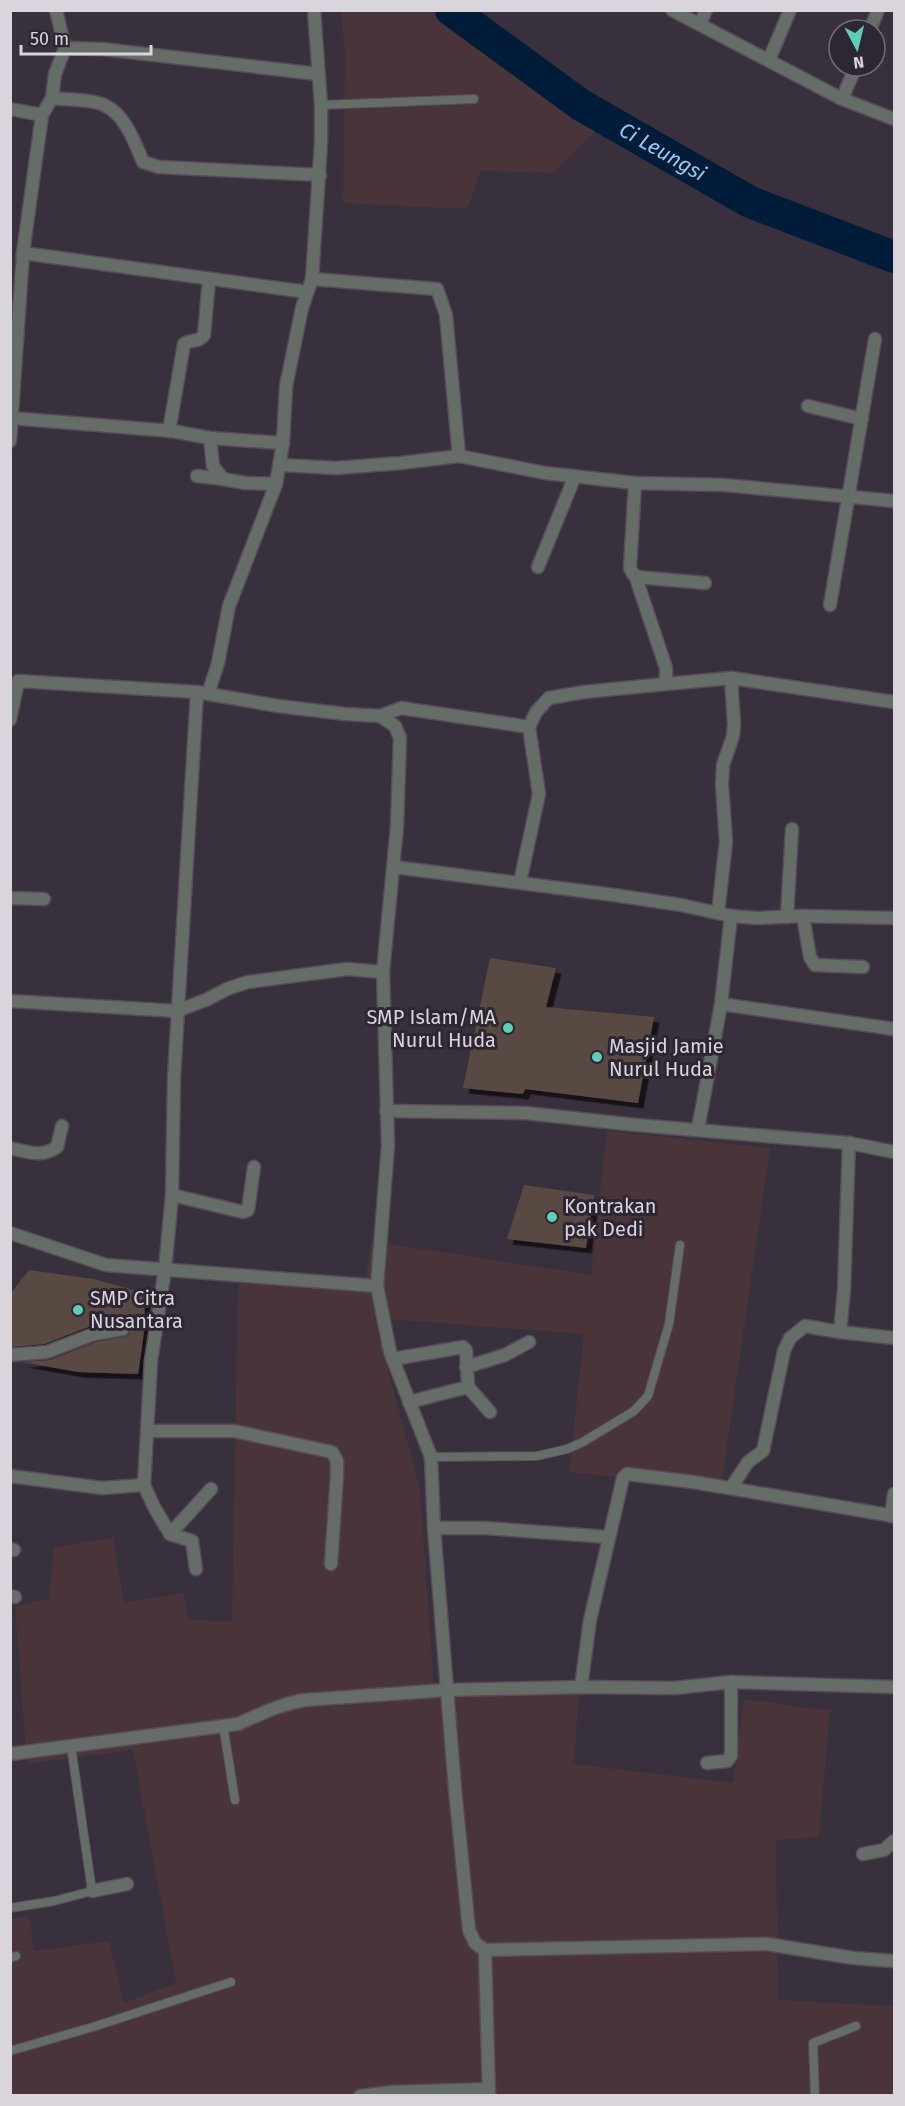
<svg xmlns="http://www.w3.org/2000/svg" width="905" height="2106" font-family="'Fira Sans',sans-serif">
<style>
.industrial{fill:#493539}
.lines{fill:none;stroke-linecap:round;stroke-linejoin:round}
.river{stroke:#001c38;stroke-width:32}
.building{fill:#594943;filter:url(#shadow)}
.service-casing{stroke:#554e59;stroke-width:10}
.minor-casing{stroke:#554e59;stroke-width:15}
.service{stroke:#666d68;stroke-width:8}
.minor{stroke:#666d68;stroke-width:12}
.poi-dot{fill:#5eceb8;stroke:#2e2632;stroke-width:2}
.labels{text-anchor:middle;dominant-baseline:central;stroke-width:6;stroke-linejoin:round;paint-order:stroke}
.poi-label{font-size:20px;fill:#dad5dc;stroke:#2e2632;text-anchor:start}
.water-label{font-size:21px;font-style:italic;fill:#98c6f6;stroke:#2e2632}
</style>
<defs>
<filter id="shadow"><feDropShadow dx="5.5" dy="5.5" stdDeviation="0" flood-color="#0009"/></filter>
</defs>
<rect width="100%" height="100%" fill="#38303c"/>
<g class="industrial">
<path d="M341,11H451L561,90L607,120L553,173L481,171L467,209L343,203L345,53Z"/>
<path d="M607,1131L770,1148L721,1488L569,1472L584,1334L374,1318L420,1489L434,1688L579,1692L574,1764L733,1783L744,1699L830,1711L819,1837L776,1840L778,2000L894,2006V2095H11L10,1919L29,1916L34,1951L109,1941L124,2003L176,1983L133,1750L27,1764L15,1606L49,1599L54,1547L113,1538L124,1603L184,1593L188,1619L232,1622L238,1284L365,1285L371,1241L591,1275Z"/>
</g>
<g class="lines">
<path class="river" id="s1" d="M451,10L581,105L750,202L894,257"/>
</g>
<g class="building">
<path d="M490,958L556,968L546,1007L654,1017L638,1103L525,1089L523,1094L463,1088Z"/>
<path d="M524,1185L594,1195L586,1248L507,1239Z"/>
<path d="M29,1270L93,1279L144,1293L145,1325L138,1374L78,1372L22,1362L50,1360L96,1342L124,1337L129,1335L131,1328L129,1323L122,1321L91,1326L45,1344L10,1347V1294Z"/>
</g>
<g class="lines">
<defs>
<g id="service">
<path d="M321,105L474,99"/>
<path d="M431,1457L537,1456L567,1449L583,1442L634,1411L648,1396L669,1324L680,1245"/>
<path d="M223,1725L235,1800"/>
<path d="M10,1908L54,1901L92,1891L71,1746"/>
<path d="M10,1958L16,1956"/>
<path d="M10,2051L96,2026L231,1982"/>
<path d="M815,2096L813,2043L856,2026"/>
</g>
<g id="minor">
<path d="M56,10L65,48"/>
<path d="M672,10L842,99L894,119"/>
<path d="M700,24L706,10"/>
<path d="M870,30L878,10"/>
<path d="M769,60L790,10"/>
<path d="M52,98C66,100 92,99 104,105C125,114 135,143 143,162L159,167L320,175"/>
<path d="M842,99L856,66"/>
<path d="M10,109L42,115"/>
<path d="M23,253L307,292"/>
<path d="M312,279L437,289L446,315L459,456"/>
<path d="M808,406L862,419"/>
<path d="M10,418L172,431L210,438L283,443"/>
<path d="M169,431L184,344C190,339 199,343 204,335L209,280"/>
<path d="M210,438L213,466L223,479L245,483L276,484"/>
<path d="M10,441L23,253L42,115L52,98L55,74L65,48L102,49L318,74"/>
<path d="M281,465L336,468L401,463L459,456L545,473L635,483L724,485L894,501"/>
<path d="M197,476L223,479"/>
<path d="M635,483L630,568L633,574L637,577L705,583"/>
<path d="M538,567L575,476"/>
<path d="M635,575L666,668V684L731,678L894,702"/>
<path d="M830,605L875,339"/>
<path d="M208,694L218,663L229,606L276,484L283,443L286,386L302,308L312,279L321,142V105L314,10"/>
<path d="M380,716L401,708L529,727"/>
<path d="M10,720L18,681L197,692L278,706L345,714L380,716L395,726L400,738L397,826L383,972L388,1145L377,1286L390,1352L431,1457L434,1528L455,1789L469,1930L475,1943L485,1950L767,1944L853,1958L894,1961"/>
<path d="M394,867L614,895L681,905L731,916L757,918L803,916L894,918"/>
<path d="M520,882L539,794L529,727L536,712L549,698L584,692L666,684"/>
<path d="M10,898L44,899"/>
<path d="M718,913L726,842L722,784L723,765L733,736L734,724L731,678"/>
<path d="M803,916L810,957L815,965L863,967"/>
<path d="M787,917L792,829"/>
<path d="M10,1001L177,1011L208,999L227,989L248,982L347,969L383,972"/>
<path d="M721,1004L894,1029"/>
<path d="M386,1111L525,1113L636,1125L849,1143L894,1152"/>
<path d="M698,1129L721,1004L731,916"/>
<path d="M10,1148C27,1152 42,1158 57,1147L62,1126"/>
<path d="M172,1195L243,1212L248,1210L254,1167"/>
<path d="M10,1233L106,1265L377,1286"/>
<path d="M840,1332L894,1338"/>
<path d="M10,1355L47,1352L94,1334L123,1329"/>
<path d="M393,1359L463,1347L466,1350L468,1387"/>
<path d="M466,1367L505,1355L529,1342"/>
<path d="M409,1402L468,1387L490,1412"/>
<path d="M147,1431H234L332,1452L337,1461V1475L331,1564"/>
<path d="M10,1476L102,1488L144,1485L151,1361L165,1269L172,1195L174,1077L197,692"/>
<path d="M144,1485L154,1507L170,1534L192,1541L196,1569"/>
<path d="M731,1488L748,1462L763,1451L784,1351L790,1338L805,1326L840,1332L844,1290L849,1143"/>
<path d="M891,1516L894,1494"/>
<path d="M434,1528H485L609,1537"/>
<path d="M170,1534L211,1489"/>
<path d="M10,1549L14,1550"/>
<path d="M10,1596L15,1597"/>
<path d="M581,1687L590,1620L623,1478L627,1474L693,1482L894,1516"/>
<path d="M10,1754L238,1724C261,1714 280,1704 305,1700L447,1690L581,1687L675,1688L731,1682L894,1687"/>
<path d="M707,1763L727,1761L731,1756V1682"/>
<path d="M863,1854L884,1850L894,1841"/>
<path d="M92,1891L127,1884"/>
<path d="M485,1950L489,2096"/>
<path d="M360,2096L392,2092L489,2089"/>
</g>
</defs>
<use href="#service" class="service-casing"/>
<use href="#minor" class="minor-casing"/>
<use href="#service" class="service"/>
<use href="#minor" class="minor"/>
</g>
<g class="poi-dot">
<circle cx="508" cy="1028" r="6"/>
<circle cx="597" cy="1057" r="6"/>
<circle cx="552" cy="1217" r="6"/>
<circle cx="78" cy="1310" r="6"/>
</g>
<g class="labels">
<g class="poi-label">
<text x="496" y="1017" text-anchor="end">SMP Islam/MA<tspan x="496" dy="23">Nurul Huda</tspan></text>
<text x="609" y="1046">Masjid Jamie<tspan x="609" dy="23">Nurul Huda</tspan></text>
<text x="564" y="1206">Kontrakan<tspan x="564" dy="23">pak Dedi</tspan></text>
<text x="90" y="1298">SMP Citra<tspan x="90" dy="23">Nusantara</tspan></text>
</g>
<g class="water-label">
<text stroke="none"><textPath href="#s1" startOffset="255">Ci Leungsi</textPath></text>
</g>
</g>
<rect width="905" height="2106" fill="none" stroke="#dad5dc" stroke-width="24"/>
<g transform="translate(857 48) rotate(173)"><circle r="28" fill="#2e2632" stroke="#736c76" stroke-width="1.5"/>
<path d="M0-4.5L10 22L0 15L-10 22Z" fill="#5eceb8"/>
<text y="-9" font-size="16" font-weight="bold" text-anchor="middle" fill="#dad5dc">N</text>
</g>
<path d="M21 45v9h130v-9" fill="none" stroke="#dad5dc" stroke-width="3"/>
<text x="30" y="45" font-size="18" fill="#dad5dc" stroke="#2e2632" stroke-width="4.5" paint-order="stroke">50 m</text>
</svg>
